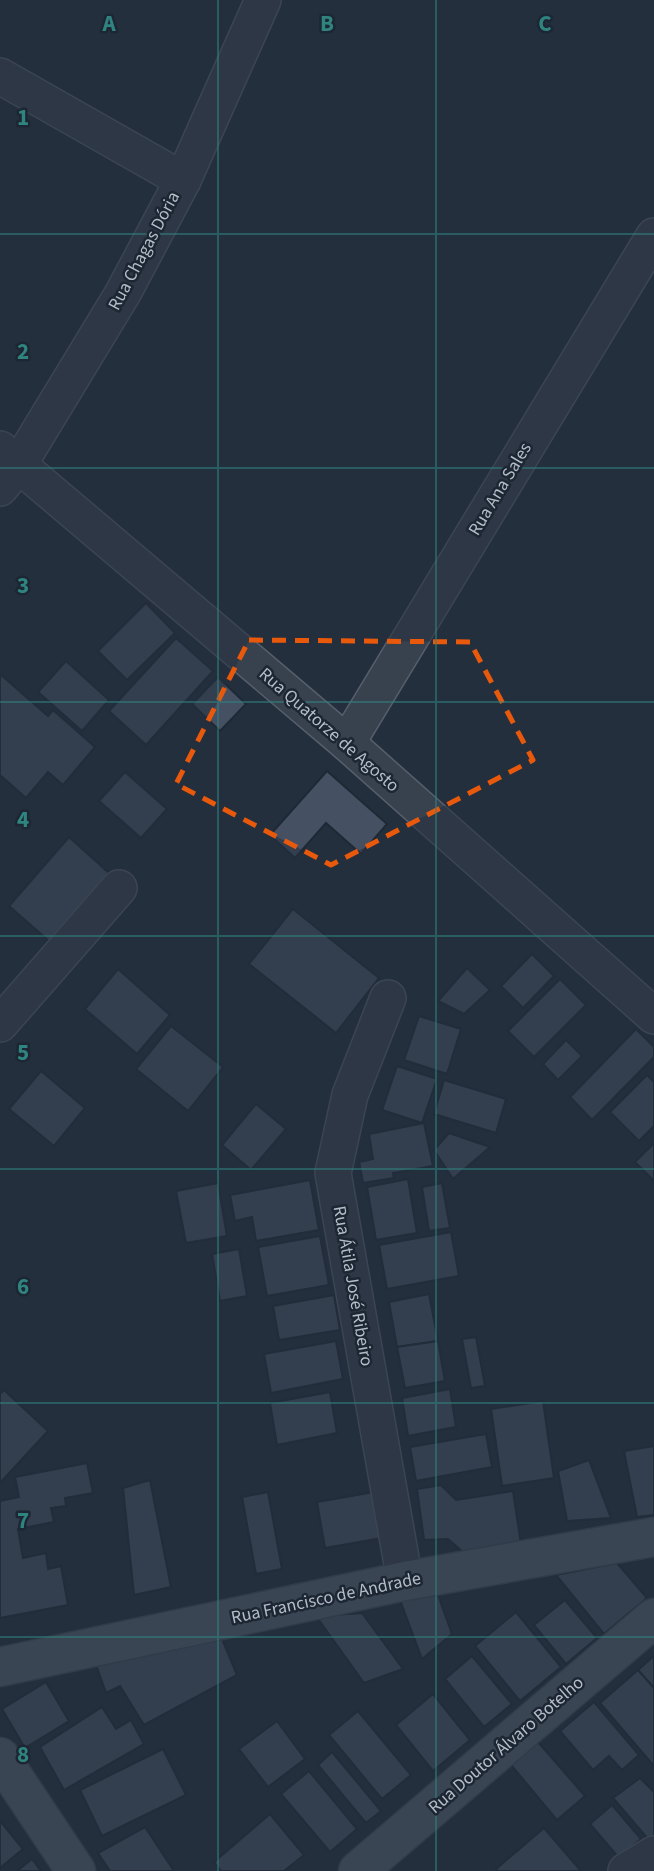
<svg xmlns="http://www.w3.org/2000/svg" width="654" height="1871" font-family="'Source Sans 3',sans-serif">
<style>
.building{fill:#455162;stroke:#1f2835;stroke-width:2}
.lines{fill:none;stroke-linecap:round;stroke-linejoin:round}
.minor-casing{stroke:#565f6c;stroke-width:38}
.major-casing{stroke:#414a57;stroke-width:41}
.minor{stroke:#38414e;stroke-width:35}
.major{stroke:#56606e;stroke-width:38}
.marked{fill:none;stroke:#e8590c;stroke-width:5;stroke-dasharray:14 9;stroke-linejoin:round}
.grid{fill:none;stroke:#308480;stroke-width:2;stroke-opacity:0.55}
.labels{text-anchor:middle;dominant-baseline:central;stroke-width:5;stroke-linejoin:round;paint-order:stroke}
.street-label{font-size:18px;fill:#b4bcc9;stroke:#1d2633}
.grid-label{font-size:23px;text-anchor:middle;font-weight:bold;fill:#308480;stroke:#1d2633;stroke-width:5;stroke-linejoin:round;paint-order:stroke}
</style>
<rect width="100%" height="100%" fill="#242f3e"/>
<g class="building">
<path d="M146,603L175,633L127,680L98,651Z"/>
<path d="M176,638L213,671L146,745L109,711Z"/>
<path d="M66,661L109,700L82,731L38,692Z"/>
<path d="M0,674L48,716L53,710L95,747L63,785L48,772L26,798L0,775Z"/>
<path d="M218,677L246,704L220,731L192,704Z"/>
<path d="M327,771L387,824L361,854L326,823L295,858L270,835Z"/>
<path d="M125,772L167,809L141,838L99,801Z"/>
<path d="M69,837L109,873L49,941L9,906Z"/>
<path d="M293,909L379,978L336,1033L249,964Z"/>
<path d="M532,954L554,976L523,1008L501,986Z"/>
<path d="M467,968L490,990L464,1014L438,1001Z"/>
<path d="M118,969L170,1015L137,1054L85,1009Z"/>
<path d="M560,979L586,1005L534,1057L508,1031Z"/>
<path d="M419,1016L461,1029L447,1074L404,1060Z"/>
<path d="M171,1026L223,1067L188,1111L136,1069Z"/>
<path d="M636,1029L654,1047V1057L592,1120L570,1097Z"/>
<path d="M566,1040L582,1056L558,1080L543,1064Z"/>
<path d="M397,1066L437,1079L422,1123L382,1110Z"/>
<path d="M41,1071L85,1108L54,1146L9,1109Z"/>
<path d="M647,1075L654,1082V1126L639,1141L610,1112Z"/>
<path d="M444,1080L506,1099L496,1133L434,1114Z"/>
<path d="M256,1104L286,1129L251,1170L222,1145Z"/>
<path d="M424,1123L433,1166L393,1173L394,1178L363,1183L359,1162L373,1159L369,1134Z"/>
<path d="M449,1133L490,1147L453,1179L434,1150Z"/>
<path d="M654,1143V1181L635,1162Z"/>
<path d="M408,1179L417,1233L376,1240L367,1187Z"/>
<path d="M310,1180L319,1230L256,1241L252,1217L235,1221L230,1195Z"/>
<path d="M218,1183L227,1236L186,1243L176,1191Z"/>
<path d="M442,1183L450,1228L429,1231L422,1187Z"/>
<path d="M451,1232L459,1276L387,1289L379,1245Z"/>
<path d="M320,1236L329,1285L267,1296L258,1247Z"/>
<path d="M239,1249L247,1296L220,1301L212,1254Z"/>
<path d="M429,1294L438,1341L397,1347L389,1302Z"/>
<path d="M334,1295L340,1330L279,1340L273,1306Z"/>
<path d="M476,1337L485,1386L471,1388L462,1339Z"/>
<path d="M336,1341L343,1379L271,1393L264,1354Z"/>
<path d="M438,1341L445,1381L405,1388L397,1347Z"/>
<path d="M450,1389L456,1427L408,1436L402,1398Z"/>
<path d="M4,1390L48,1431L0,1483V1394Z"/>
<path d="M330,1392L337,1433L277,1445L270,1403Z"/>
<path d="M543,1401L554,1478L502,1486L491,1409Z"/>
<path d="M486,1434L492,1467L416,1481L410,1447Z"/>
<path d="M654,1446V1515L637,1517L624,1451Z"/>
<path d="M589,1460L611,1518L567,1521L558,1471Z"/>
<path d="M87,1463L93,1493L65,1498L66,1506L51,1508L54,1522L18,1529L23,1558L46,1553L48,1569L61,1566L68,1605L0,1618V1501L19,1497L15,1477Z"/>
<path d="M150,1480L171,1587L134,1595L123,1488Z"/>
<path d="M441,1485L456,1500L513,1491L521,1544L464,1553L448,1539L424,1540L417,1489Z"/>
<path d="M268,1492L282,1569L256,1574L242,1497Z"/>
<path d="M374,1492L382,1538L325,1548L317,1502Z"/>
<path d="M617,1563L647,1598L604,1634L556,1575Z"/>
<path d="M438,1595L452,1634L422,1659L400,1600Z"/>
<path d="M565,1600L597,1638L566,1664L534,1625Z"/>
<path d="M516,1612L561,1667L520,1701L475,1646Z"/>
<path d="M362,1613L403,1669L364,1683L316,1616Z"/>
<path d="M220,1634L237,1675L144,1725L120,1686L106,1693L94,1659Z"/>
<path d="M472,1656L512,1704L484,1727L445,1679Z"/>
<path d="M654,1656V1688L638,1670Z"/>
<path d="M638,1670L654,1688V1766L600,1703Z"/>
<path d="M46,1682L69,1721L25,1748L2,1709Z"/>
<path d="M433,1694L470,1740L433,1771L396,1725Z"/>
<path d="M594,1702L639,1755L622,1770L609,1756L593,1770L560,1731Z"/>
<path d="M102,1707L116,1729L131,1720L144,1744L64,1790L40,1747Z"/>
<path d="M358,1711L411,1775L382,1799L329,1735Z"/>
<path d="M277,1721L305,1759L268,1787L239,1749Z"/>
<path d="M538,1742L585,1796L557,1820L511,1765Z"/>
<path d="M163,1749L186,1795L102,1836L80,1790Z"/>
<path d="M332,1752L381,1811L366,1823L318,1765Z"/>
<path d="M309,1771L357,1829L330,1852L281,1794Z"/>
<path d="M640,1778L654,1792V1837L648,1839L613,1798Z"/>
<path d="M612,1805L641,1839L619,1858L590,1824Z"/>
<path d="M270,1814L304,1855L284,1871H221L214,1862Z"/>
<path d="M0,1821L23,1849L0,1868Z"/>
<path d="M145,1827L174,1871H110L98,1853Z"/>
<path d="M544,1828L581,1871H498L496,1869Z"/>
<path d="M32,1859L41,1871H17Z"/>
</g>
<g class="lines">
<defs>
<g id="minor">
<path d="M0,76L183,180"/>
<path d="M0,449L347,743L654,1016"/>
<path d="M0,488L18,466L123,293L183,180L263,0"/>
<path d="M347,743L654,236"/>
<path d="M388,998L350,1095L333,1173L405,1581"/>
<path d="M0,1024L119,888"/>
<path d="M626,1871L654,1854"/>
</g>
<g id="major">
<path d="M0,1667L405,1581L654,1537"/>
<path d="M0,1757L76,1871"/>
<path d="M358,1871L654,1618"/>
</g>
</defs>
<use href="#minor" class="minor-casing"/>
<use href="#major" class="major-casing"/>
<use href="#minor" class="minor"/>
<use href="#major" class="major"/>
</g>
<path d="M0 0H654V1871H0ZM249,640L470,642L533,760L331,865L176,784Z" fill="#242f3e" fill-opacity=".55" fill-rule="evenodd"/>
<path class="marked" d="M249,640L470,642L533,760L331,865L176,784Z"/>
<path class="grid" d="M218,0V1871M436,0V1871M0,234H654M0,468H654M0,702H654M0,936H654M0,1169H654M0,1403H654M0,1637H654"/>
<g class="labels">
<g class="street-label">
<text transform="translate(144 251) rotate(-62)">Rua Chagas Dória</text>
<text transform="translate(500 489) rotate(-59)">Rua Ana Sales</text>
<text transform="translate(329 730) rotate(41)">Rua Quatorze de Agosto</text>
<text transform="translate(353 1286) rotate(80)">Rua Átila José Ribeiro</text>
<text transform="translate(326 1598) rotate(-12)">Rua Francisco de Andrade</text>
<text transform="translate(506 1745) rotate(-41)">Rua Doutor Álvaro Botelho</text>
</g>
</g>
<g class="grid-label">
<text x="109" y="31">A</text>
<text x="327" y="31">B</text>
<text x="545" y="31">C</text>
<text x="23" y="125">1</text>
<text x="23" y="359">2</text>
<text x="23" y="593">3</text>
<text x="23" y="827">4</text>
<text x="23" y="1060">5</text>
<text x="23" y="1294">6</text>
<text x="23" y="1528">7</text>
<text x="23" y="1762">8</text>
</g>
</svg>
